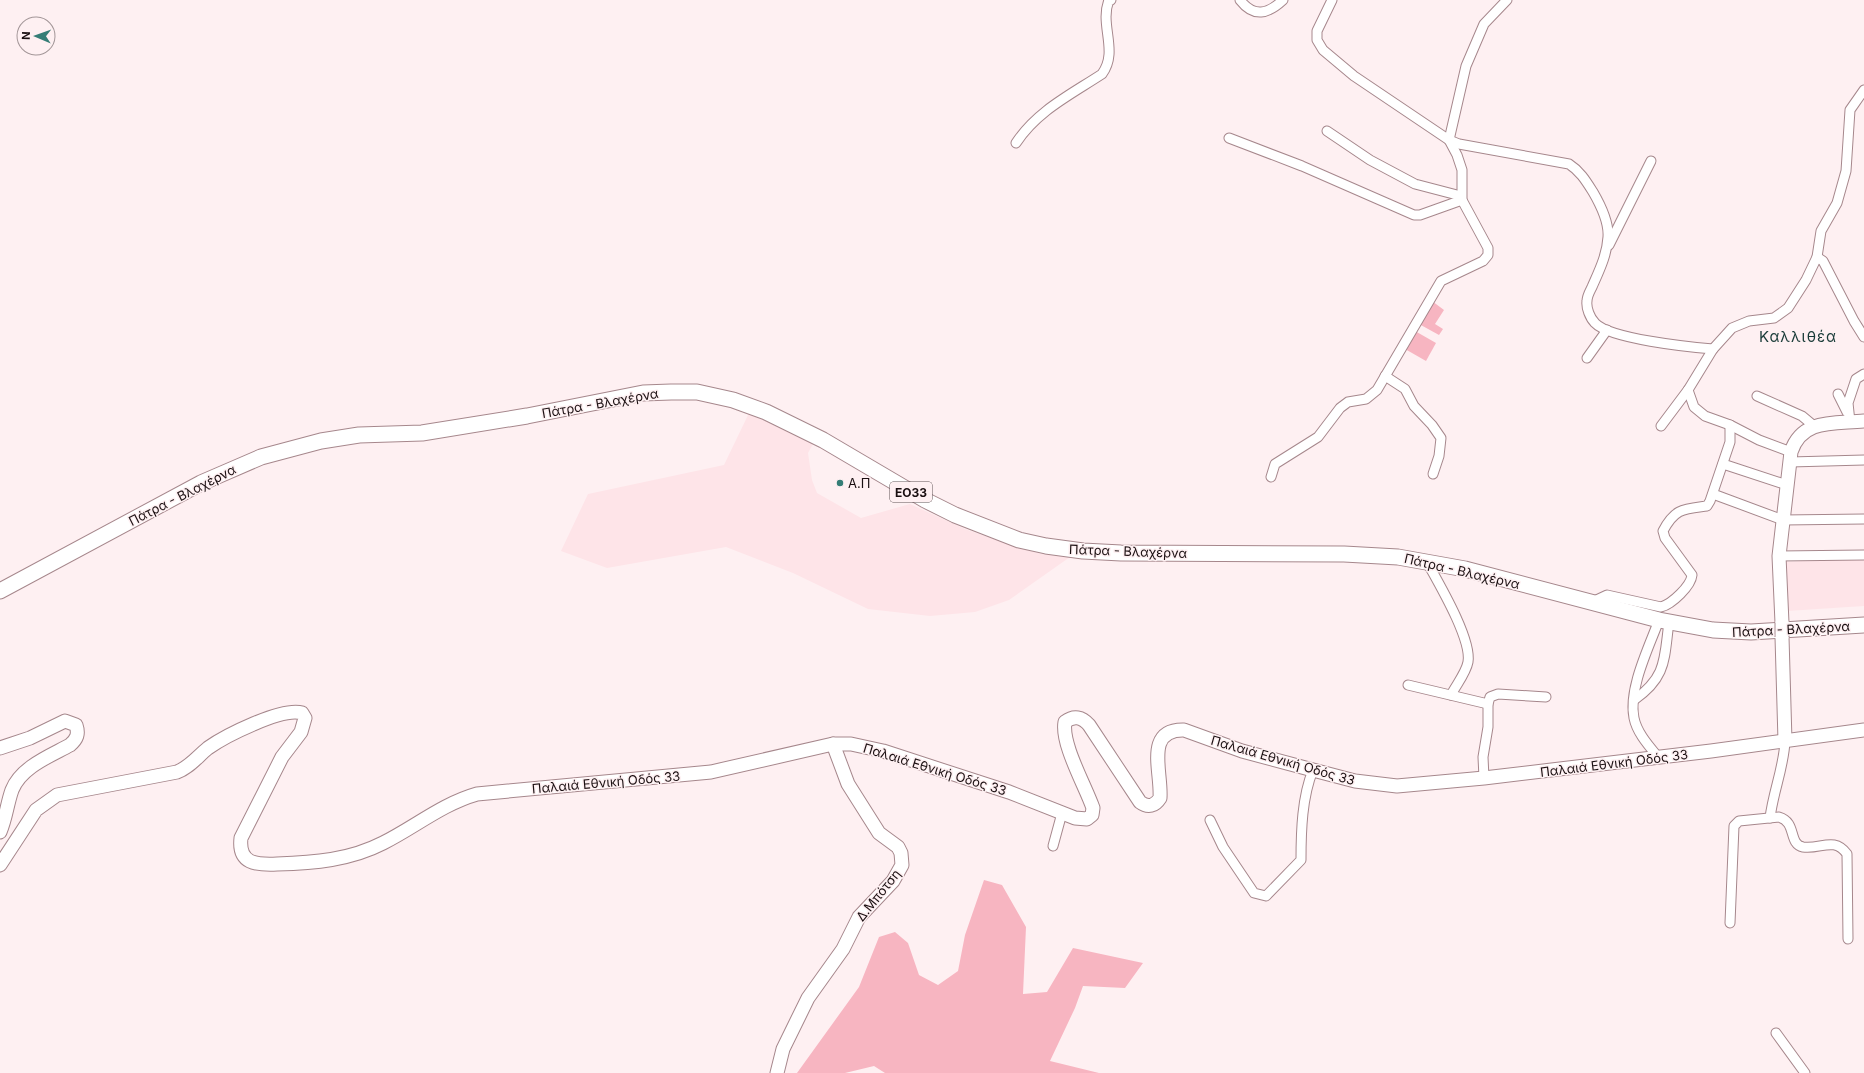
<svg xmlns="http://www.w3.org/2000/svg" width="1864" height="1073" font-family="Inter,sans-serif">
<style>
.built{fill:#fee4e8}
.green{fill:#f7b5c1}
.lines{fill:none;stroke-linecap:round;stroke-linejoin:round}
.street-casing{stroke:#a6878c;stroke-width:11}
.secondary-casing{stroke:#a6878c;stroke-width:15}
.primary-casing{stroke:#a6878c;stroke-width:17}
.street{stroke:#fff;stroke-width:9}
.secondary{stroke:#fff;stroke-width:13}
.primary{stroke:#fff;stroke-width:15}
.secondary-bridge-casing{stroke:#a6878c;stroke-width:15;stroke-linecap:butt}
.secondary-bridge{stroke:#fff;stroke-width:13}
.poi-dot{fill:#357d76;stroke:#fef0f2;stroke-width:1.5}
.labels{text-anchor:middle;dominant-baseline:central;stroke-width:3;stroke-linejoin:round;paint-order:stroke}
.shield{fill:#fef0f2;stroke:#5e5254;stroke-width:1}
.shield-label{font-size:12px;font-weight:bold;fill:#1a0f11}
.street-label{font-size:13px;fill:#1a0f11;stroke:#fef0f2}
.poi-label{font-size:13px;fill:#1a0f11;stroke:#fef0f2;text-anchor:start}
.quarter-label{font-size:15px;letter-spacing:1px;fill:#183a37;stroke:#fef0f2}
</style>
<rect width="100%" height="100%" fill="#fef0f2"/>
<g class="built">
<path d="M749,413L813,444L808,453L812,480L817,493L861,518L910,504L965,529L1011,545L1041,554L1070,557L1009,600L975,612L930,616L868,609L793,573L726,547L607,568L561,551L588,494L724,465Z"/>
<path d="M1864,557V606L1787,611L1784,562Z"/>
</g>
<g class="green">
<path d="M1432,301L1444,310L1435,324L1443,329L1439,335L1419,324Z"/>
<path d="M1415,331L1436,343L1426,361L1405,349Z"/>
<path d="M984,880L1002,885L1026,927L1023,994L1047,992L1073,948L1143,963L1125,988L1083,986L1075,1008L1050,1061L1099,1073H885L874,1066L845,1073H797L859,987L879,937L895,932L908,943L919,975L938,985L958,971L965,935Z"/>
</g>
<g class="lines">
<defs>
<g id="street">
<path d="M1240,0C1254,18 1268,14 1283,0"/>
<path d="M1332,0L1317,31V40L1323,50L1354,76L1449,140L1459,144L1569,164C1580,171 1586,181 1593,192C1600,204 1609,223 1608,237C1607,255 1599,271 1592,287C1590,291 1587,296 1587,301C1586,308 1590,318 1595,323C1610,339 1689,347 1713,349"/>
<path d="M1327,131L1370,160L1415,184L1461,196"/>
<path d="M1229,138L1302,166L1414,215H1420L1462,200"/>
<path d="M1016,143C1037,111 1070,95 1102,74C1119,51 1099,25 1109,0H1111"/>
<path d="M1609,245L1651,161"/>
<path d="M1817,257L1823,261L1854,321L1864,337"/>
<path d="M1587,358L1607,330"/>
<path d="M1385,376L1405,389L1414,406L1432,425L1441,438L1439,456L1433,474"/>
<path d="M1688,390L1694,407L1705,416L1730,425L1759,440L1791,452"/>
<path d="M1838,394L1847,412"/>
<path d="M1757,396L1802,416L1814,426"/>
<path d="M1850,422L1848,403L1856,379L1864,374"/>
<path d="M1661,426L1688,390L1713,349L1732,328L1749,321L1774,318L1788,308L1806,280L1817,257L1821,231L1837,203L1846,171L1850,110L1864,90"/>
<path d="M1790,462L1864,460"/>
<path d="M1723,464L1787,485"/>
<path d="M1271,477L1275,464L1318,437L1340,408L1348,402L1366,399L1377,390L1441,281L1483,261L1488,255V248L1462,200V170L1457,155L1449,140L1466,66L1484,24L1507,0"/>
<path d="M1713,494L1783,520L1864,519"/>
<path d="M1779,556L1864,555"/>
<path d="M1427,562C1438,582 1472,639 1468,662C1466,673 1456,685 1451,695"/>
<path d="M1592,602L1607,595L1661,607C1672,604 1691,586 1692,575L1665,538L1663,531C1675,508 1684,509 1707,506L1710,501L1730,442V425"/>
<path d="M1408,685L1488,704"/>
<path d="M1634,700C1667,677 1664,659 1669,622"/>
<path d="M1658,757C1649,746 1637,733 1634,718C1628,689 1649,647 1659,620"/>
<path d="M1484,778L1483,757L1488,727V704L1490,697L1498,694L1546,697"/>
<path d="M1770,818C1773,792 1784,767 1785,741"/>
<path d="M1210,820L1223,847L1254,893L1266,896L1301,860C1301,831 1302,797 1313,770"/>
<path d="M1053,846L1062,813"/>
<path d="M1730,923L1734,826L1739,821L1779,817C1797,822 1788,844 1803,847C1820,850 1834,836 1847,854L1848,939"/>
<path d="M1776,1033L1805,1073"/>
</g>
<g id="secondary">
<path d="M1782,623L1779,556L1791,452C1802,418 1835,424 1864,421"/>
<path d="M1782,637L1785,741"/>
<path d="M0,748L30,738L65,721L76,725C79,734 77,739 70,745C50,756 21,767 12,790C7,804 6,818 0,832"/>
<path d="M0,865L36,810L57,795L177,772C190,767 197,757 208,748C225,736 282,707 302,713L305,718L301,732L282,757L241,838C238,864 256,865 277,864C314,863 350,860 383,843C415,827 442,804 477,794L711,772L833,744H851L883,751L1009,792L1075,818L1087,819L1092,815L1093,808C1085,785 1061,744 1065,722C1074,715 1082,717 1089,725L1140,802C1148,808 1155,806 1160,798C1162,772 1144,729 1184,730L1242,751L1313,770L1355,781L1397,786L1484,778L1711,751L1864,730"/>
<path d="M777,1073L783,1049L808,998L843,949L859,917L893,881L902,865L901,853L898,847L879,833L848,784L833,744"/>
</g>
<path id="primary" d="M0,591L201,483L261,457L321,441L359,435L422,433L527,416L643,393L671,392H697L733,400L766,412L823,440L925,500L955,515L1019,540L1046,546L1083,551L1121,553L1344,554L1398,557L1465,569L1659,620L1713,630L1751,632L1864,625"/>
</defs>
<use href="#street" class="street-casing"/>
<use href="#secondary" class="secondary-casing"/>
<use href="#primary" class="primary-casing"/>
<use href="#street" class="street"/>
<use href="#secondary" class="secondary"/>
<use href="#primary" class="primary"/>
<defs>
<path id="secondary-bridge" d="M1782,623V637"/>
</defs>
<use href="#secondary-bridge" class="secondary-bridge-casing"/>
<use href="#secondary-bridge" class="secondary-bridge"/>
</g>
<circle class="poi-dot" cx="840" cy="483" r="4"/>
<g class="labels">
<rect class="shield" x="890" y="482" width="42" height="20" rx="3"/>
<g class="shield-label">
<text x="911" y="492">ΕΟ33</text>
</g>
<g class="street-label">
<text transform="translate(600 403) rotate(-10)">Πάτρα - Βλαχέρνα</text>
<text transform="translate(182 495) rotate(-27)">Πάτρα - Βλαχέρνα</text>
<text transform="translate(1128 551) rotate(2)">Πάτρα - Βλαχέρνα</text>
<text transform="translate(1462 571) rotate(13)">Πάτρα - Βλαχέρνα</text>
<text transform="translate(1791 629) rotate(-3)">Πάτρα - Βλαχέρνα</text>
<text transform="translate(1283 760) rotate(16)">Παλαιά Εθνική Οδός 33</text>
<text transform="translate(1614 763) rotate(-7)">Παλαιά Εθνική Οδός 33</text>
<text transform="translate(935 769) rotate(17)">Παλαιά Εθνική Οδός 33</text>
<text transform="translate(606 782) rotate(-5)">Παλαιά Εθνική Οδός 33</text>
<text transform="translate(878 895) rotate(-51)">Δ.Μπότση</text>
</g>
<g class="poi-label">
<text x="848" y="483">Α.Π</text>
</g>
<g class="quarter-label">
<text x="1798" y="336">Καλλιθέα</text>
</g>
</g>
<g transform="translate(36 36) rotate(272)"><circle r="19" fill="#fef0f2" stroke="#a39698"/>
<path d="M0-3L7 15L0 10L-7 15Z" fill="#357d76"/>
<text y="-6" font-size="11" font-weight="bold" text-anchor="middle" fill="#1a0f11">N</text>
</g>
</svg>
